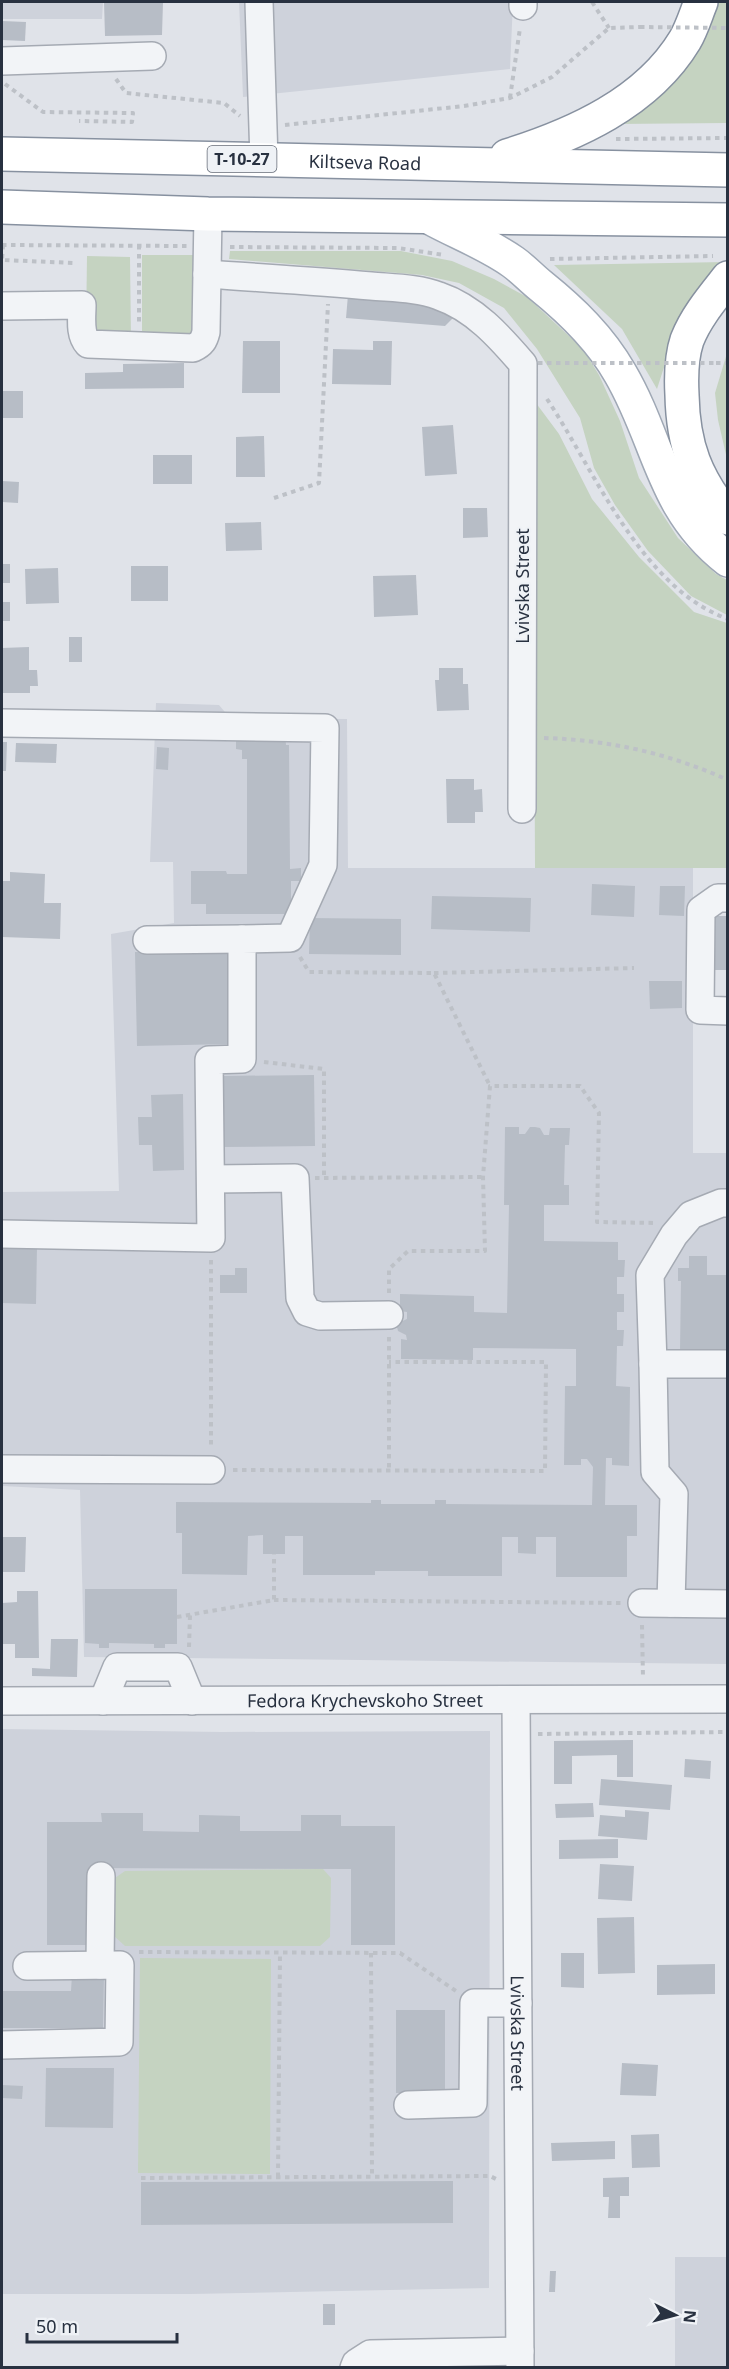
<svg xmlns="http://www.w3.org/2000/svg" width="729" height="2369" font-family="'Noto Sans',sans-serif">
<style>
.built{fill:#ced2db}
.green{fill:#c5d3c1}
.building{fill:#b7bdc6}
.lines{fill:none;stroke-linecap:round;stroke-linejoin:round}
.minor-casing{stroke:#a5aab3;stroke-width:30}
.major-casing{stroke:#9fa8b5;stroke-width:36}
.highway-casing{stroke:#8791a0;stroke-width:36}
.path{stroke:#bdc1c7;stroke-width:4;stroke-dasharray:4.5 4.5;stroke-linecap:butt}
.minor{stroke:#f2f4f7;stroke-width:27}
.major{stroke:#fff;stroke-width:33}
.highway{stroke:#fff;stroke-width:33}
.path-bridge{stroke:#bdc1c7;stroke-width:4;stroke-dasharray:4.5 4.5;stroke-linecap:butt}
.labels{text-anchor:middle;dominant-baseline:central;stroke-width:4.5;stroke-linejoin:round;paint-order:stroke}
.shield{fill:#eff2f6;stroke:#646b77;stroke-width:1.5}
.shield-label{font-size:16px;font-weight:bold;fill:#283140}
.street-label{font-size:18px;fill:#283140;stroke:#eff2f6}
</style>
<rect width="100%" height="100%" fill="#e0e3e9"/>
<g class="built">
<path d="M2,2H103L102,19H2Z"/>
<path d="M239,2H513L510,69L243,97Z"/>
<path d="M156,703L219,705L230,718L347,719L348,868H693V1153H728L727,1664L84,1657L80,1490L2,1486V1192L119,1191L111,934L174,923L173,862H150Z"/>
<path d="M2,1729L222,1732L490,1731L489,2288L191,2294H2Z"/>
<rect x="675" y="2257" width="52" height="110"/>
</g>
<g class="green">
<path d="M713,2H727V123L616,124Z"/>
<path d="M230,251H401L452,261L494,279L527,297L583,349L599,375L620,421L639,478L678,538L716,574L727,580V615L691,596L648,551L615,505L594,468L580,418L537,349L504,308L459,283L422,275L229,259Z"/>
<path d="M142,255H203L196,337L142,338Z"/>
<path d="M87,256L130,257L131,339L86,329Z"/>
<path d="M726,262L695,293L674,336L657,389L622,329L554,265Z"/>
<path d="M727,353V459L718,420L715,393Z"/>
<path d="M533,399L559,434L592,499L639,557L694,612L727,623V868H535Z"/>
<path d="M323,1869L331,1878L330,1937L320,1946H125L113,1935L115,1878L125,1871Z"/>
<path d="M140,1958L271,1959L270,2174L138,2173Z"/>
</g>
<g class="building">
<path d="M104,2H163L162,35L105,36Z"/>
<path d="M2,21L26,22L25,41L2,40Z"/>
<path d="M348,295L433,302L454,317L445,326L346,318Z"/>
<path d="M243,341H280V393H242Z"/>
<path d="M373,341H392L391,385L332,384L333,349L373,350Z"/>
<path d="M184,363V388L85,389V373L123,372V364Z"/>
<rect x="2" y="391" width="21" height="27"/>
<path d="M453,425L457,474L425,476L422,427Z"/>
<path d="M264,436L265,477H236V437Z"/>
<rect x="153" y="455" width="39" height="29"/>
<path d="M2,481L19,482L18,503L2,502Z"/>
<path d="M463,508H487L488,537L463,538Z"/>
<path d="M261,522L262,550L226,551L225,523Z"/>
<rect x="2" y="564" width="8" height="19"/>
<rect x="131" y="566" width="37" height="35"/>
<path d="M58,568L59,603L26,604L25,569Z"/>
<path d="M416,575L418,615L374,617L373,576Z"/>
<rect x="2" y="602" width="8" height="19"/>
<rect x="69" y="637" width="13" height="25"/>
<path d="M29,647V670H37L38,686H30V693H2V648Z"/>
<path d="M439,668H463V684H468L469,710L437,711L435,680H439Z"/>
<path d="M285,734L286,745H289L290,869L301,868V881H291V914H206V904H191V871H226L227,874H247V759H242V750L236,749V735Z"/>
<path d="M2,742H7L6,771H2Z"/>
<path d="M16,743L57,744L56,763L15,762Z"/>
<path d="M157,747L169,748L168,770L156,769Z"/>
<path d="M446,779H474V790L482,789L483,812H475V823H447Z"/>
<path d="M10,872L45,874L44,903H61L60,939L2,937V881H10Z"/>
<path d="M592,884L635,886L634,917L591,915Z"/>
<path d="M660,886H685L684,916L659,915Z"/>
<path d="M432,896L531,898L530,932L431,929Z"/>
<path d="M711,916H728V970H710Z"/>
<path d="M310,918L401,919V955L309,954Z"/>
<path d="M229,951L230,1044L137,1046L135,952Z"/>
<path d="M649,981H682V1008L650,1009Z"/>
<path d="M314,1075L315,1146L221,1147V1076Z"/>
<path d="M183,1094L184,1170L153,1171L152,1145H139L138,1117H152L151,1095Z"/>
<path d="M505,1127H519V1134H525L530,1127H535L540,1128L544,1135H549L550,1128H570L569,1145H565L564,1185H569V1205H544V1241L618,1242V1260H625L624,1277H617V1294H624V1312H617V1330H624L623,1346H617L616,1386L630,1387L629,1466L612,1465V1458H606L605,1505H637V1536H627V1577H556V1537H536V1554L518,1553V1537H502V1576H428V1571H375V1575H303V1536H285V1554H263V1535L248,1536L247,1575L182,1574V1533H176V1502L371,1503V1500H381V1504H435V1500H446V1504L592,1505L593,1467L587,1459H581V1465H564L565,1386H576V1349L473,1348V1360L401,1359V1339L407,1340L406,1335L398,1331L397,1327L398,1323L407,1319V1312L400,1311V1294L474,1296V1312L507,1313L509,1205H504Z"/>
<path d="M2,1247H37L36,1304L2,1303Z"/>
<path d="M689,1256H707V1275H728V1351H680L681,1281H678V1268H689Z"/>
<path d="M235,1268H247V1293H220V1275H235Z"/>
<path d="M2,1537H26L25,1572H2Z"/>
<path d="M85,1589H177V1644H165V1648H154V1644L109,1643V1648H99V1644L85,1643Z"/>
<path d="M17,1591H38L39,1658H15V1644H2V1603L17,1602Z"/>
<path d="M51,1639H78L77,1677L32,1676V1668L50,1669Z"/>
<path d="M633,1740V1777H617V1755L572,1756V1784H554V1741Z"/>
<path d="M685,1759L711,1761L710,1779L684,1777Z"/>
<path d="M601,1779L672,1785L670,1810L599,1805Z"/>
<path d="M593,1803L594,1817L556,1818L555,1804Z"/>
<path d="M625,1810L649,1812L647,1840L598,1836L600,1815L625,1817Z"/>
<path d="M101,1813H143V1831L199,1832V1815L240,1816V1831H301V1815H341V1826H395V1945H351V1869L89,1868L88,1945H47V1822H102Z"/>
<path d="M618,1839V1858L559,1859V1840Z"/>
<path d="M600,1864L634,1866L632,1901L598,1899Z"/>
<path d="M634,1917L635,1973L598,1974L597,1918Z"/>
<path d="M561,1953H584V1988L561,1987Z"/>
<path d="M715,1964V1994L657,1995V1965Z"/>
<path d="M72,1975H104L103,2028H2V1991H71Z"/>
<rect x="396" y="2010" width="49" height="83"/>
<path d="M622,2063L658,2065L656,2096L620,2095Z"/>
<path d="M46,2068H114L113,2128L45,2127Z"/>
<path d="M2,2085L23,2086L22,2099L2,2098Z"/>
<path d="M659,2134L660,2167L632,2168L631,2135Z"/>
<path d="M615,2141V2159L552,2161L551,2143Z"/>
<path d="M629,2177V2196H620V2218H608L609,2197H603V2178Z"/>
<path d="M453,2181V2223L141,2225V2182Z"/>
<path d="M550,2271H556L555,2292H549Z"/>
<rect x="323" y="2304" width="12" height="21"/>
</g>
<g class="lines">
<defs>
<g id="minor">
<path d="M259,2L264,160"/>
<path d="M523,6V2"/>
<path d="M2,61L152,56"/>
<path d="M207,274C262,278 317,281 371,286C393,288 418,288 439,296C474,308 499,336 523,364L522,809"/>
<path d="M2,306L82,305C82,318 79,334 88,344L193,348C202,344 204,340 206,332L208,214"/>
<path d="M2,723L325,728L323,865L290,938L242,939V1059L209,1060L211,1238L2,1234"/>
<path d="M728,898H718L701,910L700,1010L728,1011"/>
<path d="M147,940L242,939"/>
<path d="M212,1179L295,1178L300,1298L307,1312L320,1316L389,1315"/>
<path d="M653,1364L650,1275L674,1235L691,1215L721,1203H728"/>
<path d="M2,1469L211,1470"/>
<path d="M642,1603L728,1604"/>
<path d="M671,1603L674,1494L655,1472L653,1364H728"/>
<path id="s1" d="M516,1700L520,2368"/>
<path id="s2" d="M2,1701L728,1699"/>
<path d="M103,1701L117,1667H178L192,1701"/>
<path d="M100,1965L101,1876"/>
<path d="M2,2045L119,2042L120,1965L27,1966"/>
<path d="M408,2105L473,2103L474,2003H518"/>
<path d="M354,2368L356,2363L370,2354L520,2351"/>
</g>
<path id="major" d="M429,217C456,232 488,244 513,262C523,269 532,279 541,286C572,311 600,338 620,373C660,441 661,508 728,560"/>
<g id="highway">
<path id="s3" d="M2,154L728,170"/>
<path d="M507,156C574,135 647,103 685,40C692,28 696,14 701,2"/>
<path d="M2,207L208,214L728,220"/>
<path d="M728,278C713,297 696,317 687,340C681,358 681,377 682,395C683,446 696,479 728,518"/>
</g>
</defs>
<use href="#minor" class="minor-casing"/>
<use href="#major" class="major-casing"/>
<use href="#highway" class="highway-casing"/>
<g class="path">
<path d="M592,2L609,28"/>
<path d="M116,79L126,93L224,103L240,116"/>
<path d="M5,84L43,112L133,113L132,122L79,121"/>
<path d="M510,98L520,28"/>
<path d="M285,125L464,106L510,98L552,77L609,28L640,27"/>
<path d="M616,139L728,138"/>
<path d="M2,245L187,246"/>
<path d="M3,245L2,260L74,263"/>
<path d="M139,245V323"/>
<path d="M230,247L398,248L444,255"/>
<path d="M550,259L713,256"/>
<path d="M716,363H728"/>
<path d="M547,399C595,471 641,588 728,619"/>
<path d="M274,498L319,483L328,304"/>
<path d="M544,738C609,740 668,753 728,780"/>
<path d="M300,957L309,972L434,973L490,1086"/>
<path d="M434,973L634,968"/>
<path d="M264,1062L324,1069V1179"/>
<path d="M315,1178L483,1177"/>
<path d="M211,1260V1448"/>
<path d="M389,1293V1269L408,1251H485L483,1177L490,1086H580L599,1113L597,1222L656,1223"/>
<path d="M389,1337V1470"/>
<path d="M233,1470L545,1471L546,1362H389"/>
<path d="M274,1600L621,1603"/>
<path d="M177,1617L274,1600V1554"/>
<path d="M642,1625L643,1678"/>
<path d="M189,1647L190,1615"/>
<path d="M538,1734L728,1732"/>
<path d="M139,1952L400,1953L456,1991"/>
<path d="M371,1953L372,2176"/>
<path d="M278,2177L280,1953"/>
<path d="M141,2178L490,2176L496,2179"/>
</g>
<use href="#minor" class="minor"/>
<use href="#major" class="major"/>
<use href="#highway" class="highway"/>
<g class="path-bridge">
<path d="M640,27L728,28"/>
<path d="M538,363H716"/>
</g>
</g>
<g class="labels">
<rect class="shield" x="207.5" y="146" width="69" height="26" rx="4.5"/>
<g class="shield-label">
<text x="242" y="159">Т-10-27</text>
</g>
<g class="street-label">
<text stroke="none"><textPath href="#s3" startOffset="363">Kiltseva Road</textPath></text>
<text transform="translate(522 586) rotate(-90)">Lvivska Street</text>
<text stroke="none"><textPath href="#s2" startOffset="363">Fedora Krychevskoho Street</textPath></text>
<text stroke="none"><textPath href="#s1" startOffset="333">Lvivska Street</textPath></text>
</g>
</g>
<rect width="729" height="2369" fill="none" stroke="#283140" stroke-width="6"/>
<g transform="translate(675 2315) rotate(96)" stroke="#eff2f6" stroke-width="4.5" paint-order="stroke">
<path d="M0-4.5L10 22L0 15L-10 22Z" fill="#283140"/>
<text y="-9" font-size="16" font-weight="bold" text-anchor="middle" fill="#283140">N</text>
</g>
<path d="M27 2333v9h150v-9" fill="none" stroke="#283140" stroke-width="3"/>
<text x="36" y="2333" font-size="18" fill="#283140" stroke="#eff2f6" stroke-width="4.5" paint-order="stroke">50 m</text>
</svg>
